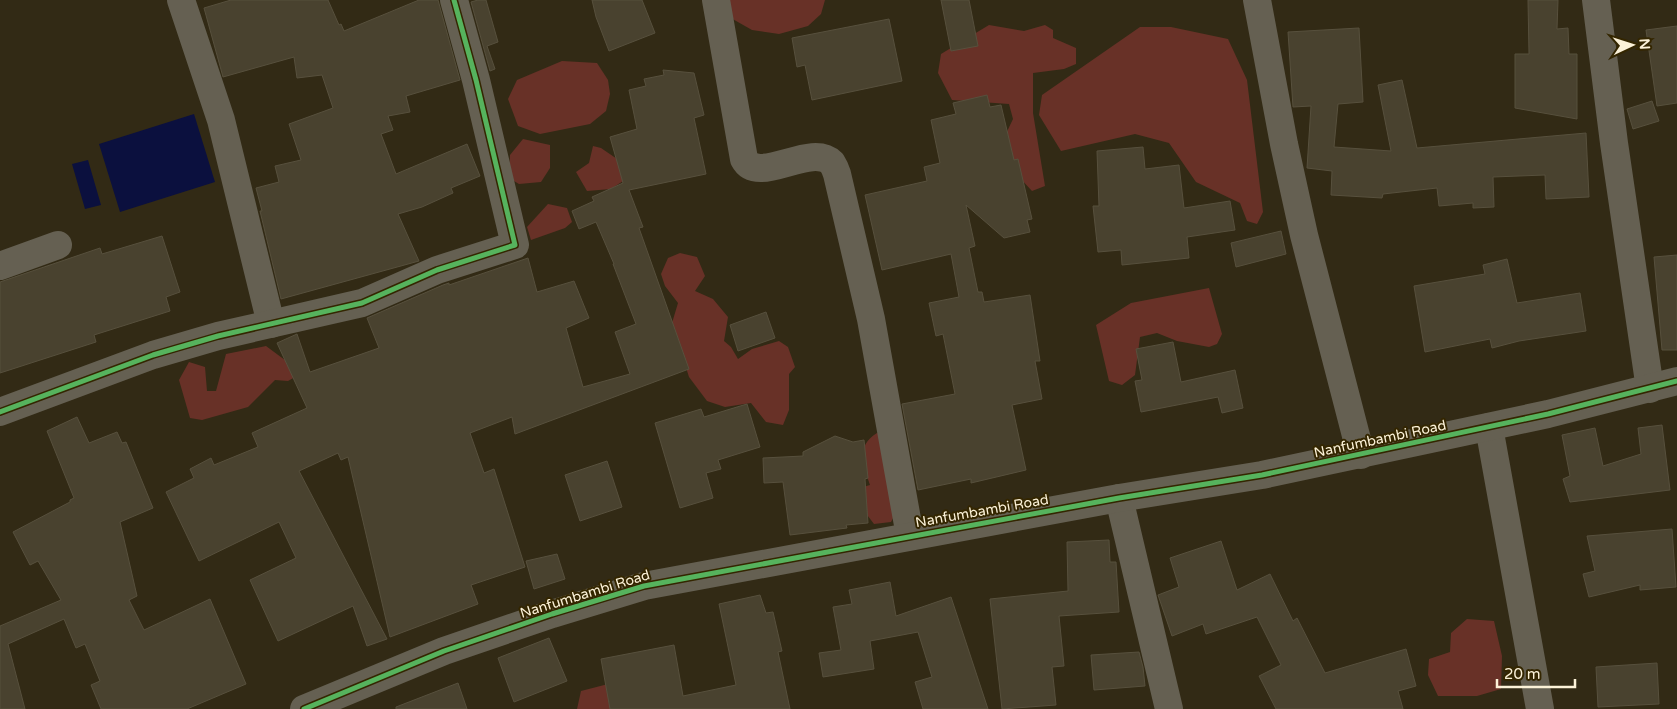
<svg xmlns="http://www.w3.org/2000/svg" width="1677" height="709" font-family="'Varela Round',sans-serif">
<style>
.green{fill:#683127}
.water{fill:#0b103e}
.building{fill:#49422f;stroke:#57503d}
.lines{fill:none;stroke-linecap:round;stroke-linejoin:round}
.minor{stroke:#656052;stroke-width:28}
.cycleway-casing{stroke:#342600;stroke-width:8}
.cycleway{stroke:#56b35d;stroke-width:5}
.labels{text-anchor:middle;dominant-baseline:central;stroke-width:4;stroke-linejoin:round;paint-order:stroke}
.street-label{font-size:14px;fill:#fcf2d8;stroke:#342600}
</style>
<rect width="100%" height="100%" fill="#322a15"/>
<g class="green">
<path d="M720,0H825L821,14L808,26L779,34L752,30L722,13Z"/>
<path d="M989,25L1024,31L1045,25L1053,30V38L1076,48V64L1064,69L1033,73V113L1045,186L1032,191L1005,162L1003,140L1013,119L1009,104L952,100L938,73L941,54Z"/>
<path d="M1140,27H1171L1228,39L1247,80L1263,212L1257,224L1247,221L1240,203L1196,182L1169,143L1135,134L1061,151L1039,115L1042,95Z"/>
<path d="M562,61L597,63L608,80L610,94L606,111L590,124L540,134L518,126L508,99L517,80Z"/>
<path d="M523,139L550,145V168L541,182L519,184L509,178L510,155Z"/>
<path d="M593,146L601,148L620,161L626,179L611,189L587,191L576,172L589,163Z"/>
<path d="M548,204L567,208L572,222L565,228L531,240L527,227Z"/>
<path d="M680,253L697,257L705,276L695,291L713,299L728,317L724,341L731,347L738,359L752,349L779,341L788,347L795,367L789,374V410L783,425L766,422L751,403L725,407L707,401L689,377L672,323L678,303L665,286L661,274L668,258Z"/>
<path d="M1209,288L1222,334L1217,344L1209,347L1177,341L1157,333L1140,337L1135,375L1122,385L1109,381L1096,325L1131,303Z"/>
<path d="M266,346L293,366L295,377L288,381L275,380L248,407L202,420L190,418L179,380L189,362L205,367L207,391H216L226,354Z"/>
<path d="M877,433L889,437L899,506L891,522L874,524L849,491L870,485C863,464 855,447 877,433Z"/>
<path d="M1467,619L1494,621L1502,656L1501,689L1477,696H1438L1428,675L1429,659L1450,652L1451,633Z"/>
<path d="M612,683L666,709H577L581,691Z"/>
</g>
<g class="water">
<path d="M194,114L215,182L120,212L99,144Z"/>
<path d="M88,160L101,205L85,209L72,164Z"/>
</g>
<g class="building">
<path d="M231,0H328L339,25L341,24L344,31L419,0H438L460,80L406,96L410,112L388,116L393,130L381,134L396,174L467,144L480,176L451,188L453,193L422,207L398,214L419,261L281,299L260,211H262L256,188L279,182L275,166L301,160L289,124L333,108L322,75L297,78L294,57L223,77L204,8Z"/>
<path d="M478,0H486L498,42L487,46L495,69L490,71L471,2Z"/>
<path d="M592,0H642L655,33L609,51L596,17Z"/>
<path d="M941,0H969L978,46L951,51Z"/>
<path d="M1528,0H1558L1557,29L1568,28L1569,54H1577V119L1515,108V54H1529Z"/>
<path d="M889,19L902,81L812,100L805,65L797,67L792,38Z"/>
<path d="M1677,26V103L1657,106L1646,30Z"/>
<path d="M1359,28L1363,102L1338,104L1334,147L1391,151L1378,85L1402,80L1417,148L1586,133L1589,197L1546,199L1545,175L1493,177L1494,207L1473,208V203L1439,206L1437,188L1383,194L1382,198L1331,195L1332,171L1307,168L1311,106L1293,107L1288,32Z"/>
<path d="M663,70L694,73L704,115L694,118L706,174L629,190L643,227L639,228L689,369L515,434L512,417L470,433L484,473L494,469L525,567L471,585L478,604L390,637L348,457L341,460L338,453L299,471L387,639L367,646L353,606L278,641L250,580L296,558L279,522L199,561L166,492L194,478L190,469L211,458L214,465L258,447L252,433L307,408L277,343L297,334L310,372L379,348L367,318L443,285L449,283V285L528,258L537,292L574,281L589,318L566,328L583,387L630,374L615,332L636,324L613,264H614L596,222L579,229L572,211L594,201L592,197L623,183L610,137L637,129L629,90L646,86L644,79L664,75Z"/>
<path d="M987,95L990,107L1001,105L1014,160L1018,159L1032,219L1027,220L1030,232L1004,238L966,205L975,246L969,248L978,292H982L984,302L1030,295L1040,361H1035L1042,399L1012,405L1026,470L971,483V479L918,490L902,404L955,394L943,334L936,336L929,303L959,297L951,254L882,270L865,195L927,181L924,167L940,163L931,120L956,114L953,103Z"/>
<path d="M1652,101L1659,121L1633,129L1627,109Z"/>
<path d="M1143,147L1145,169L1179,165L1184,208L1230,201L1235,230L1187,237L1189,258L1122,265L1121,250L1098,252L1093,206H1099L1097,151Z"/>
<path d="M1281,231L1286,254L1236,267L1231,243Z"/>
<path d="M162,236L180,292L166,297L170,311L94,335L96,342L0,373V282L100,248L102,254Z"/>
<path d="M1677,255V350H1662L1654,257Z"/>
<path d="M1507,259L1517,303L1580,293L1586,331L1519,341L1492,348L1490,339L1425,352L1414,286L1485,274L1483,265Z"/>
<path d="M766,312L775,338L738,351L730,325Z"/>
<path d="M1173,342L1181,382L1235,370L1243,408L1222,413L1218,397L1141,412L1135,381L1142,380L1136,349Z"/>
<path d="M747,404L760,447L718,460L721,469L706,473L713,498L680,508L655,423L701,409L704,417Z"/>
<path d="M77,417L89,443L117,432L122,443L126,442L153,508L120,522L137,596L129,600L144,630L210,599L246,684L187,709H101L91,685L100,681L85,644L76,648L64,619L8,644L25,709H0V626L61,600L38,561L30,565L13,532L70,502V500L74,498L47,431Z"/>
<path d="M1662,425L1670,490L1570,502L1563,479L1570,476L1562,435L1595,428L1603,466L1641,454L1638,428Z"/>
<path d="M835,436L853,442L864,440L868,478L865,479L868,523L846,525L847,528L790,535L783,482L764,483L763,458L803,456V452Z"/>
<path d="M607,461L622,507L580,521L565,475Z"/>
<path d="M1672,529L1676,587L1640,590V585L1589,597L1583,574L1595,571L1587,536Z"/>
<path d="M1109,540L1110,562H1116L1119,612L1059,616L1064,666L1052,667L1056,705L1002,709L990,599L1068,591L1067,542Z"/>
<path d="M1221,541L1237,590L1270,574L1293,621L1297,618L1325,673L1406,649L1416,686L1398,691L1403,709H1276L1259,676L1281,665L1257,617L1206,634L1203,624L1172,636L1158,595L1179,587L1170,558Z"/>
<path d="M557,554L565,579L534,589L526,561Z"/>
<path d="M890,582L896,616L951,597L988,709H923L915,682L932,677L918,632L870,641L874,669L823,677L819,653L841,650L833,607L852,604L849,590Z"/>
<path d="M760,595L766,613L773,612L782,651L778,652L790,709H610L601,659L674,645L683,696L736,685L719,604Z"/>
<path d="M549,638L567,681L514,702L498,658Z"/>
<path d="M1139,652L1143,667L1145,686L1094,690L1091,655Z"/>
<path d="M1657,663L1659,704L1598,707L1596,667Z"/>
<path d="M458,683L467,709H396V707Z"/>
</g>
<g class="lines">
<g class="minor">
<path d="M181,0L221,120L271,324"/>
<path d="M716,0L744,159C758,186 811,142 832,163C834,166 836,171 837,174L871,319L910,536"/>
<path d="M1257,0L1284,144L1304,235L1361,455"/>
<path d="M1596,0L1614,143L1650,389"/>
<path d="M0,266L58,245"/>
<path d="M0,412L153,355L218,336L362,303L437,270L515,245L476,80L454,0"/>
<path d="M1489,427L1540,709"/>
<path d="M1119,498L1169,709"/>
<path d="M304,709L444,651L552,614L644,586L1119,498L1262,475L1548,414L1677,381"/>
</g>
<defs>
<g id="cycleway">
<path d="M0,412L153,355L218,336L362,303L437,270L515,245L476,80L454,0"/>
<path d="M304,709L444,651L552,614L644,586L1119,498L1262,475L1548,414L1677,381"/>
</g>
</defs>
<use href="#cycleway" class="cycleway-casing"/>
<use href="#cycleway" class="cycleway"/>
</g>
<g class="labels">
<g class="street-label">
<text transform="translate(1380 439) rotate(-12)">Nanfumbambi Road</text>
<text transform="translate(982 511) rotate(-10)">Nanfumbambi Road</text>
<text transform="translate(585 594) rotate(-17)">Nanfumbambi Road</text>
</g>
</g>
<g transform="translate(1632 45) rotate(86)" stroke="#342600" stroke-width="4" paint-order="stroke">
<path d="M0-4L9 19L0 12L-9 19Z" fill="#fcf2d8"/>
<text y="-8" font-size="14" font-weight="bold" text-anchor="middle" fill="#fcf2d8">N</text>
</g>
<path d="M1497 679v8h78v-8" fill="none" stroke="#fcf2d8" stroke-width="2.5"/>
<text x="1504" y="679" font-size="15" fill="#fcf2d8" stroke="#342600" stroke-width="4" paint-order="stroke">20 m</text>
</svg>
